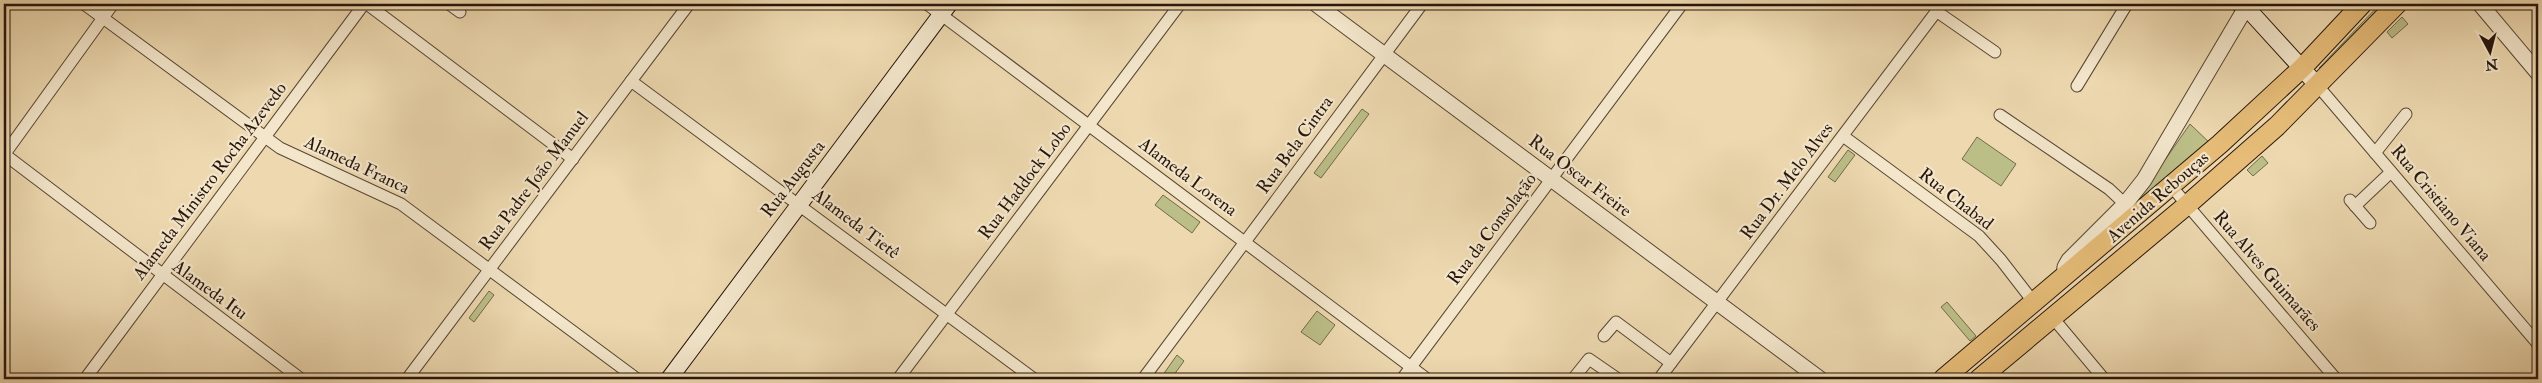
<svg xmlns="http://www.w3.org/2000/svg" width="2542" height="383" font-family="'IM FELL Double Pica',serif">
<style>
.green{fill:#bcbe88;stroke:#726a4a}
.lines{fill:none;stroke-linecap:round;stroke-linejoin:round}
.minor-casing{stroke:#584634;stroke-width:13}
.tertiary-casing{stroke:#584634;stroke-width:17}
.secondary-casing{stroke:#27150b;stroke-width:18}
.primary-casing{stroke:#27150b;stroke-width:21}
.minor{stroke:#f3e6cb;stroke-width:11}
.tertiary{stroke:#f3e6cb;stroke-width:15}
.secondary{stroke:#f3e6cb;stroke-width:16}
.primary{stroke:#e6bc78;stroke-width:19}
.labels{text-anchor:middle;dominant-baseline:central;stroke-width:4.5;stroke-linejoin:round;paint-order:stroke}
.street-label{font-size:18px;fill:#27150b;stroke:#f3e6cb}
</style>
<rect width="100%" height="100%" fill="#edd8af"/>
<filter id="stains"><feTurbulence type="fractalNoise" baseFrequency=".004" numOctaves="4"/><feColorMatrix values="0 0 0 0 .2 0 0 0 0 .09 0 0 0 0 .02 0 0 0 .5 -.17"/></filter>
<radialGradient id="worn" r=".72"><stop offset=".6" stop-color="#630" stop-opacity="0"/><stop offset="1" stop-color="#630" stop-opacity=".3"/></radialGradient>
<g class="green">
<path d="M2380,4H2386L2322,70L2319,68Z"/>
<path d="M2402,17L2408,24L2392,38L2387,32Z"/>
<path d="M1362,109L1369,114L1321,178L1314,173Z"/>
<path d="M2190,124L2213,146L2117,229Z"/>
<path d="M1977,137L2016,164L2001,186L1962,159Z"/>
<path d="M1848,150L1855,155L1835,182L1828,177Z"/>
<path d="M2262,156L2268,163L2253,176L2247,170Z"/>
<path d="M1163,195L1200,222L1192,233L1155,205Z"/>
<path d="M489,291L494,295L474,322L469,318Z"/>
<path d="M1947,302L1976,336L1970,341L1941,307Z"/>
<path d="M1317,311L1335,325L1320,345L1301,332Z"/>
<path d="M1177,355L1184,361L1171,379H1160Z"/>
</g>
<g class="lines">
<defs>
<g id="minor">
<path d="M84,4L280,148L401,204L637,379"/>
<path d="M367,4L573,159"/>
<path d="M449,4L460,12"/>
<path d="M927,4L1427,379"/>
<path d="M1936,11L1995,52"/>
<path d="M631,81L1034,379"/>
<path d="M2077,86L2127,4"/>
<path d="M2318,86L2538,344"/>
<path d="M2000,115L2109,189L2125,204"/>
<path d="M1843,136L1979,236L2001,260L2035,304"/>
<path d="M2375,153L2406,114"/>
<path d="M4,154L301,379"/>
<path d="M4,155L113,4"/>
<path d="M2171,186L2336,379"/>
<path d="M2350,200L2370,223"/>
<path d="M2355,206L2391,172"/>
<path d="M2053,318L2104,379"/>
<path d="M1604,336L1616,322L1671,363"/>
<path d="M85,379L364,4"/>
<path d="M407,379L689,4"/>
<path d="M898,379L1180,4"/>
<path d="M1143,379L1422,4"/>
<path d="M1402,379L1682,4"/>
<path d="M1573,379L1589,359L1618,379"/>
<path d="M1659,379L1942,4"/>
</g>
<g id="tertiary">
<path d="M1316,4L1820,379"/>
<path d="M2480,4L2538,73"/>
<path d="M2064,278L2065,267L2069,260L2125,204L2144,180L2248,4"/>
</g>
<g id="secondary">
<path d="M2240,4L2246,7L2318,86"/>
<path d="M669,379L949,4"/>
</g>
<g id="primary">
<path d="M1943,379L2220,144L2302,68L2362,4"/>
<path d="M1979,379L2187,205L2277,126L2397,4"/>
</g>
</defs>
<use href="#minor" class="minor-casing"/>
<use href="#tertiary" class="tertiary-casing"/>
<use href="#secondary" class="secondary-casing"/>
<use href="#primary" class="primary-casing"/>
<use href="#minor" class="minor"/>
<use href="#tertiary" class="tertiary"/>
<use href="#secondary" class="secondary"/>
<use href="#primary" class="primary"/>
</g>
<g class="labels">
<g class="street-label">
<text transform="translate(1295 145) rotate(-54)">Rua Bela Cintra</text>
<text transform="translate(357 165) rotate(25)">Alameda Franca</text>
<text transform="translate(1580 176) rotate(37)">Rua Oscar Freire</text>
<text transform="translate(1188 177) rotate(37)">Alameda Lorena</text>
<text transform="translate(793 179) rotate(-52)">Rua Augusta</text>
<text transform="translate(210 181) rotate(-53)">Alameda Ministro Rocha Azevedo</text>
<text transform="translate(534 181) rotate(-53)">Rua Padre João Manuel</text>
<text transform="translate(1025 181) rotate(-53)">Rua Haddock Lobo</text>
<text transform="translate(1787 181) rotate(-53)">Rua Dr. Melo Alves</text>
<text transform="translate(2158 197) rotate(-41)">Avenida Rebouças</text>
<text transform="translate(1956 199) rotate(38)">Rua Chabad</text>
<text transform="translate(2441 203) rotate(50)">Rua Cristiano Viana</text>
<text transform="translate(856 224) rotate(37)">Alameda Tietê</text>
<text transform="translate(1492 229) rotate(-53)">Rua da Consolação</text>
<text transform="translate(2267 271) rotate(49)">Rua Alves Guimarães</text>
<text transform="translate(210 290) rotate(36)">Alameda Itu</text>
</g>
</g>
<rect width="2542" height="383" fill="none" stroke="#edd8af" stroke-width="20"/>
<rect x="5" y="5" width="2532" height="373" fill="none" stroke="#27150b" stroke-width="2.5"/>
<rect x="10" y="10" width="2522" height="363" fill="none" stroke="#27150b"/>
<g transform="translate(2490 52) rotate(173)" stroke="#f3e6cb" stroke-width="4" paint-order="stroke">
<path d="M0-4L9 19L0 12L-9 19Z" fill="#27150b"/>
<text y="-8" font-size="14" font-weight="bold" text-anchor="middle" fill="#27150b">N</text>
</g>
<rect width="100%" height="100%" filter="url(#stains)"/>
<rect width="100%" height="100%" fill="url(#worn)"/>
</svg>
